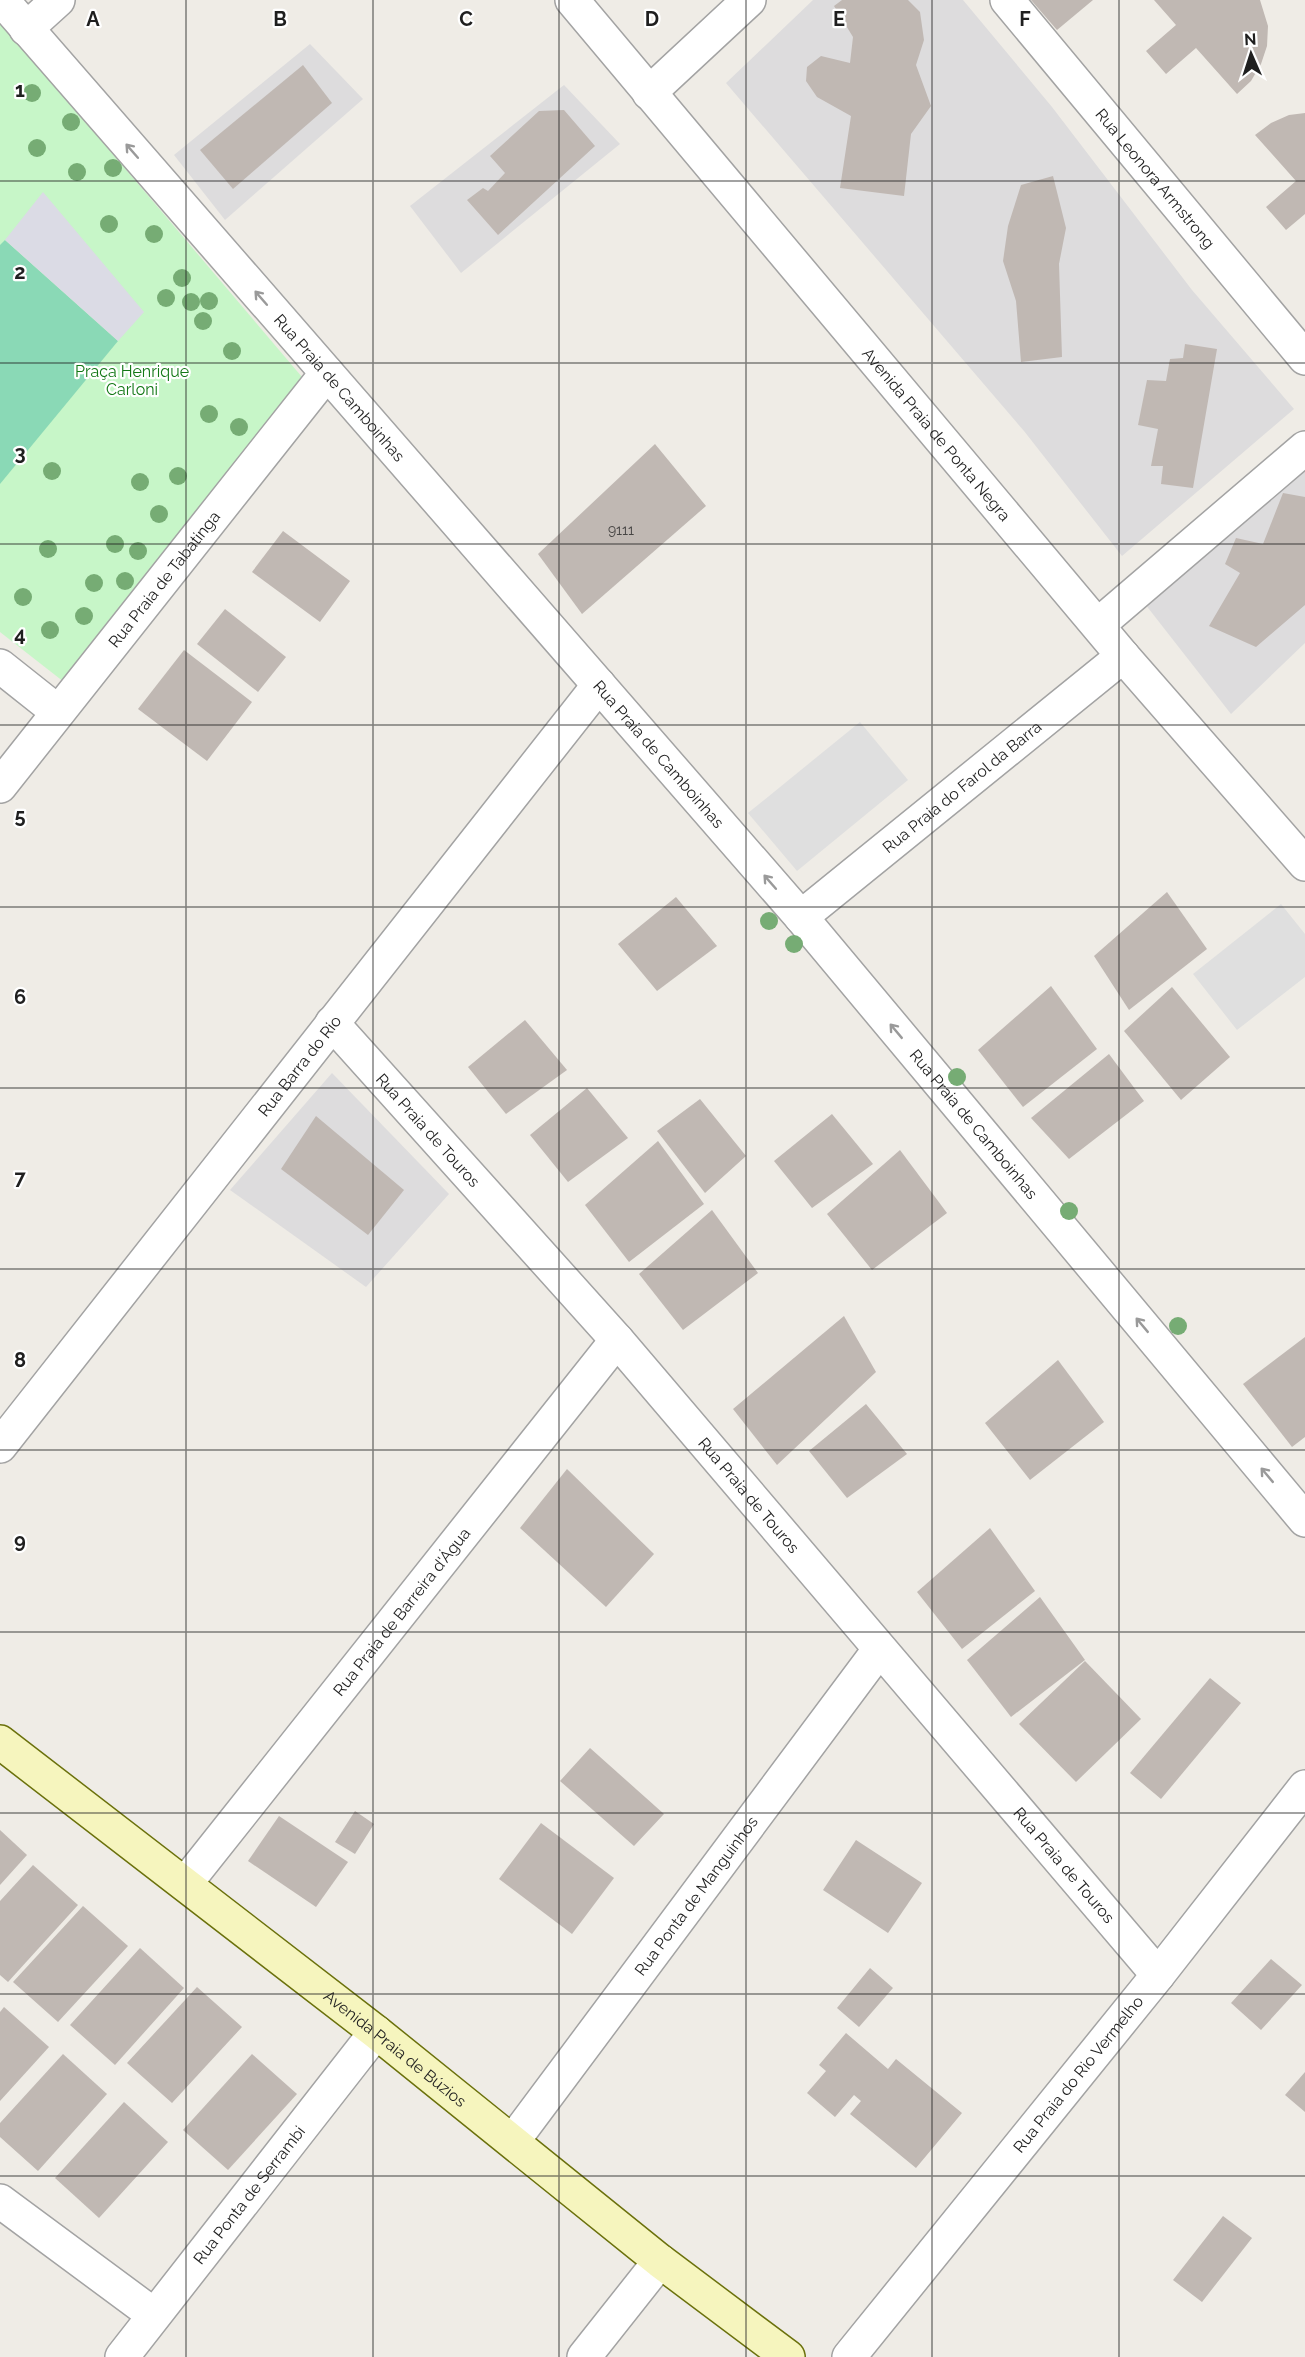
<svg xmlns="http://www.w3.org/2000/svg" width="1305" height="2357" font-family="Raleway,sans-serif">
<style>
.residential{fill:#dddcdd}
.park{fill:#c7f6c8}
.pitch{fill:#8ad9b6}
.parking{fill:#dfdfdf}
.plaza{fill:#dbdbe5}
.building{fill:#c0b8b3}
.lines{fill:none;stroke-linecap:round;stroke-linejoin:round}
.minor-casing{stroke:#a3a3a3;stroke-width:36}
.secondary-casing{stroke:#6b710c;stroke-width:36}
.minor{stroke:#fff;stroke-width:33}
.secondary{stroke:#f6f5be;stroke-width:33}
.tree{fill:#76ac74}
.oneway{stroke:#9a9a9a}
.grid{fill:none;stroke:#1f1f1f;stroke-width:1.5;stroke-opacity:0.55}
.labels{text-anchor:middle;dominant-baseline:central;stroke-width:4.5;stroke-linejoin:round;paint-order:stroke}
.number-label{font-size:14px;fill:#474544}
.street-label{font-size:16px;fill:#1f1f1f;stroke:#fff}
.park-label{font-size:16px;fill:#137816;stroke:#fff}
.grid-label{font-size:20px;text-anchor:middle;font-weight:bold;fill:#1f1f1f;stroke:#fff;stroke-width:4.5;stroke-linejoin:round;paint-order:stroke}
</style>
<rect width="100%" height="100%" fill="#efece6"/>
<g class="residential">
<path d="M813,0H963L1052,107L1192,290L1294,409L1122,556L1024,431L726,83Z"/>
<path d="M310,44L363,99L225,220L174,155Z"/>
<path d="M564,85L620,144L461,273L410,206Z"/>
<path d="M1305,466V643L1231,714L1145,604Z"/>
<path d="M332,1073L449,1194L366,1287L230,1190Z"/>
</g>
<path class="park" d="M0,21L302,377L64,682L0,632Z"/>
<path class="pitch" d="M5,240L118,341L0,484V245Z"/>
<g class="parking">
<path d="M860,722L908,780L797,871L748,813Z"/>
<path d="M1281,904L1305,934V977L1237,1030L1193,974Z"/>
</g>
<path class="plaza" d="M43,192L144,312L118,341L5,240Z"/>
<g class="building">
<path d="M842,0H908L920,12L924,40L916,65L931,106L911,134L904,196L840,188L851,116L817,97L806,81L807,67L821,56L850,63L853,37L834,6Z"/>
<path d="M1031,0H1093L1057,30Z"/>
<path d="M1154,0H1260L1268,26L1267,46L1261,64L1251,81L1237,94L1196,48L1166,74L1146,51L1176,25Z"/>
<path d="M303,65L332,103L233,189L200,150Z"/>
<path d="M564,110L595,146L498,235L467,200L483,188L488,191L505,173L490,156L539,111Z"/>
<path d="M1305,113V214L1286,230L1266,207L1296,181L1255,135L1271,123L1289,115Z"/>
<path d="M1053,176L1066,228L1059,264L1062,357L1021,362L1016,301L1003,261L1008,226L1021,185Z"/>
<path d="M1185,344L1217,349L1193,488L1161,484L1163,466H1151L1158,429L1138,425L1147,380L1166,381L1170,359L1183,358Z"/>
<path d="M655,444L706,506L582,614L538,554Z"/>
<path d="M1283,493L1305,497V605L1256,647L1209,626L1240,573L1225,564L1236,538L1263,544Z"/>
<path d="M283,531L350,581L320,622L252,572Z"/>
<path d="M225,609L286,657L258,692L197,644Z"/>
<path d="M184,650L252,702L207,761L138,709Z"/>
<path d="M1167,892L1207,949L1129,1010L1094,956Z"/>
<path d="M676,897L717,946L657,991L618,944Z"/>
<path d="M1051,986L1097,1049L1023,1107L978,1050Z"/>
<path d="M1172,987L1230,1057L1181,1100L1124,1031Z"/>
<path d="M525,1020L567,1070L506,1114L468,1067Z"/>
<path d="M1109,1054L1144,1101L1069,1159L1031,1118Z"/>
<path d="M587,1088L628,1138L568,1182L530,1135Z"/>
<path d="M700,1099L746,1156L705,1193L657,1131Z"/>
<path d="M832,1114L873,1164L812,1208L774,1161Z"/>
<path d="M316,1116L404,1190L368,1235L281,1169Z"/>
<path d="M658,1141L704,1204L629,1262L585,1205Z"/>
<path d="M900,1150L947,1213L872,1270L827,1214Z"/>
<path d="M712,1210L758,1273L683,1330L639,1274Z"/>
<path d="M844,1316L876,1372L777,1465L733,1409Z"/>
<path d="M1305,1337V1437L1292,1447L1243,1384Z"/>
<path d="M1058,1360L1104,1422L1030,1480L985,1423Z"/>
<path d="M866,1404L907,1454L847,1498L809,1451Z"/>
<path d="M567,1469L654,1554L606,1607L520,1528Z"/>
<path d="M990,1528L1035,1591L962,1649L917,1592Z"/>
<path d="M1040,1597L1085,1660L1011,1717L967,1660Z"/>
<path d="M1085,1661L1141,1719L1076,1782L1019,1724Z"/>
<path d="M1210,1678L1241,1703L1161,1799L1130,1773Z"/>
<path d="M590,1748L664,1814L634,1846L560,1781Z"/>
<path d="M355,1811L374,1824L355,1854L335,1842Z"/>
<path d="M279,1816L348,1862L316,1907L248,1861Z"/>
<path d="M541,1823L614,1878L572,1934L499,1879Z"/>
<path d="M0,1830L27,1855L0,1885Z"/>
<path d="M856,1840L922,1883L888,1933L823,1890Z"/>
<path d="M33,1865L78,1905L8,1982L0,1975V1901Z"/>
<path d="M83,1906L128,1946L58,2022L13,1982Z"/>
<path d="M140,1948L184,1988L115,2065L70,2025Z"/>
<path d="M1271,1959L1302,1985L1261,2030L1231,2003Z"/>
<path d="M870,1968L893,1988L859,2027L837,2008Z"/>
<path d="M197,1987L242,2027L172,2103L127,2063Z"/>
<path d="M4,2007L49,2047L0,2101V2012Z"/>
<path d="M846,2033L888,2069L896,2059L962,2113L916,2168L850,2114L861,2101L854,2095L835,2117L807,2093L826,2071L819,2065Z"/>
<path d="M63,2054L107,2094L38,2171L0,2137V2123Z"/>
<path d="M252,2054L297,2094L228,2170L183,2130Z"/>
<path d="M1305,2072V2112L1285,2095Z"/>
<path d="M124,2102L168,2142L99,2218L55,2178Z"/>
<path d="M1223,2216L1252,2238L1202,2302L1173,2280Z"/>
</g>
<g class="lines">
<defs>
<g id="minor">
<path id="s1" d="M2,0L801,917L1305,1520"/>
<path id="s2" d="M572,0L1123,656L1305,864"/>
<path id="s3" d="M1007,0L1305,358"/>
<path d="M26,29L58,0"/>
<path d="M649,93L749,0"/>
<path d="M1098,625L1305,448"/>
<path d="M0,666L58,712"/>
<path id="s4" d="M0,786L327,373"/>
<path id="s5" d="M801,917L1123,656"/>
<path id="s6" d="M332,1023L617,1340L1158,1975"/>
<path id="s7" d="M0,1446L599,685"/>
<path id="s8" d="M185,1884L617,1340"/>
<path id="s9" d="M513,2141L879,1650"/>
<path d="M0,2201L154,2315"/>
<path id="s10" d="M122,2357L376,2032"/>
<path d="M584,2357L660,2261"/>
<path id="s11" d="M849,2357L1158,1975L1305,1787"/>
</g>
<g id="secondary">
<path id="s12" d="M0,1742L376,2032L660,2261L788,2357"/>
</g>
</defs>
<use href="#minor" class="minor-casing"/>
<use href="#secondary" class="secondary-casing"/>
<use href="#minor" class="minor"/>
<use href="#secondary" class="secondary"/>
</g>
<g class="tree">
<circle cx="32" cy="93" r="9"/>
<circle cx="71" cy="122" r="9"/>
<circle cx="37" cy="148" r="9"/>
<circle cx="113" cy="168" r="9"/>
<circle cx="77" cy="172" r="9"/>
<circle cx="109" cy="224" r="9"/>
<circle cx="154" cy="234" r="9"/>
<circle cx="182" cy="278" r="9"/>
<circle cx="166" cy="298" r="9"/>
<circle cx="209" cy="301" r="9"/>
<circle cx="191" cy="302" r="9"/>
<circle cx="203" cy="321" r="9"/>
<circle cx="232" cy="351" r="9"/>
<circle cx="209" cy="414" r="9"/>
<circle cx="239" cy="427" r="9"/>
<circle cx="52" cy="471" r="9"/>
<circle cx="178" cy="476" r="9"/>
<circle cx="140" cy="482" r="9"/>
<circle cx="159" cy="514" r="9"/>
<circle cx="115" cy="544" r="9"/>
<circle cx="48" cy="549" r="9"/>
<circle cx="138" cy="551" r="9"/>
<circle cx="125" cy="581" r="9"/>
<circle cx="94" cy="583" r="9"/>
<circle cx="23" cy="597" r="9"/>
<circle cx="84" cy="616" r="9"/>
<circle cx="50" cy="630" r="9"/>
<circle cx="769" cy="921" r="9"/>
<circle cx="794" cy="944" r="9"/>
<circle cx="957" cy="1077" r="9"/>
<circle cx="1069" cy="1211" r="9"/>
<circle cx="1178" cy="1326" r="9"/>
</g>
<defs><path id="oneway-shaft" d="M-6 0H5M1.5-3L5.5 0L1.5 3" fill="none" stroke-width="1.6" stroke-linecap="round" stroke-linejoin="round" transform="scale(1.5)"/></defs>
<g class="oneway">
<use href="#oneway-shaft" transform="translate(132 151) rotate(-131)"/>
<use href="#oneway-shaft" transform="translate(261 298) rotate(-131)"/>
<use href="#oneway-shaft" transform="translate(770 882) rotate(-131)"/>
<use href="#oneway-shaft" transform="translate(896 1031) rotate(-130)"/>
<use href="#oneway-shaft" transform="translate(1142 1325) rotate(-130)"/>
<use href="#oneway-shaft" transform="translate(1267 1475) rotate(-130)"/>
</g>
<path class="grid" d="M186,0V2357M373,0V2357M559,0V2357M746,0V2357M932,0V2357M1119,0V2357M0,181H1305M0,363H1305M0,544H1305M0,725H1305M0,907H1305M0,1088H1305M0,1269H1305M0,1450H1305M0,1632H1305M0,1813H1305M0,1994H1305M0,2176H1305"/>
<g class="labels">
<g class="number-label">
<text x="621" y="530">9111</text>
</g>
<g class="street-label">
<text stroke="none"><textPath href="#s3" startOffset="232">Rua Leonora Armstrong</textPath></text>
<text stroke="none"><textPath href="#s1" startOffset="514">Rua Praia de Camboinhas</textPath></text>
<text stroke="none"><textPath href="#s2" startOffset="567">Avenida Praia de Ponta Negra</textPath></text>
<text stroke="none"><textPath href="#s4" startOffset="264">Rua Praia de Tabatinga</textPath></text>
<text stroke="none"><textPath href="#s1" startOffset="1000">Rua Praia de Camboinhas</textPath></text>
<text stroke="none"><textPath href="#s5" startOffset="207">Rua Praia do Farol da Barra</textPath></text>
<text stroke="none"><textPath href="#s7" startOffset="484">Rua Barra do Rio</textPath></text>
<text stroke="none"><textPath href="#s1" startOffset="1486">Rua Praia de Camboinhas</textPath></text>
<text stroke="none"><textPath href="#s6" startOffset="144">Rua Praia de Touros</textPath></text>
<text stroke="none"><textPath href="#s6" startOffset="630">Rua Praia de Touros</textPath></text>
<text stroke="none"><textPath href="#s8" startOffset="348">Rua Praia de Barreira d'Água</textPath></text>
<text stroke="none"><textPath href="#s6" startOffset="1116">Rua Praia de Touros</textPath></text>
<text stroke="none"><textPath href="#s9" startOffset="306">Rua Ponta de Manguinhos</textPath></text>
<text stroke="none"><textPath href="#s12" startOffset="500">Avenida Praia de Búzios</textPath></text>
<text stroke="none"><textPath href="#s11" startOffset="364">Rua Praia do Rio Vermelho</textPath></text>
<text stroke="none"><textPath href="#s10" startOffset="206">Rua Ponta de Serrambi</textPath></text>
</g>
<g class="park-label">
<text x="132" y="371">Praça Henrique<tspan x="132" dy="18">Carloni</tspan></text>
</g>
</g>
<g class="grid-label">
<text x="93" y="26">A</text>
<text x="280" y="26">B</text>
<text x="466" y="26">C</text>
<text x="652" y="26">D</text>
<text x="839" y="26">E</text>
<text x="1025" y="26">F</text>
<text x="20" y="97">1</text>
<text x="20" y="279">2</text>
<text x="20" y="460">3</text>
<text x="20" y="641">4</text>
<text x="20" y="823">5</text>
<text x="20" y="1004">6</text>
<text x="20" y="1185">7</text>
<text x="20" y="1367">8</text>
<text x="20" y="1548">9</text>
</g>
<g transform="translate(1251 54) rotate(357)" stroke="#ffffff" stroke-width="4.5" paint-order="stroke">
<path d="M0-4.5L10 22L0 15L-10 22Z" fill="#1f1f1f"/>
<text y="-9" font-size="16" font-weight="bold" text-anchor="middle" fill="#1f1f1f">N</text>
</g>
</svg>
